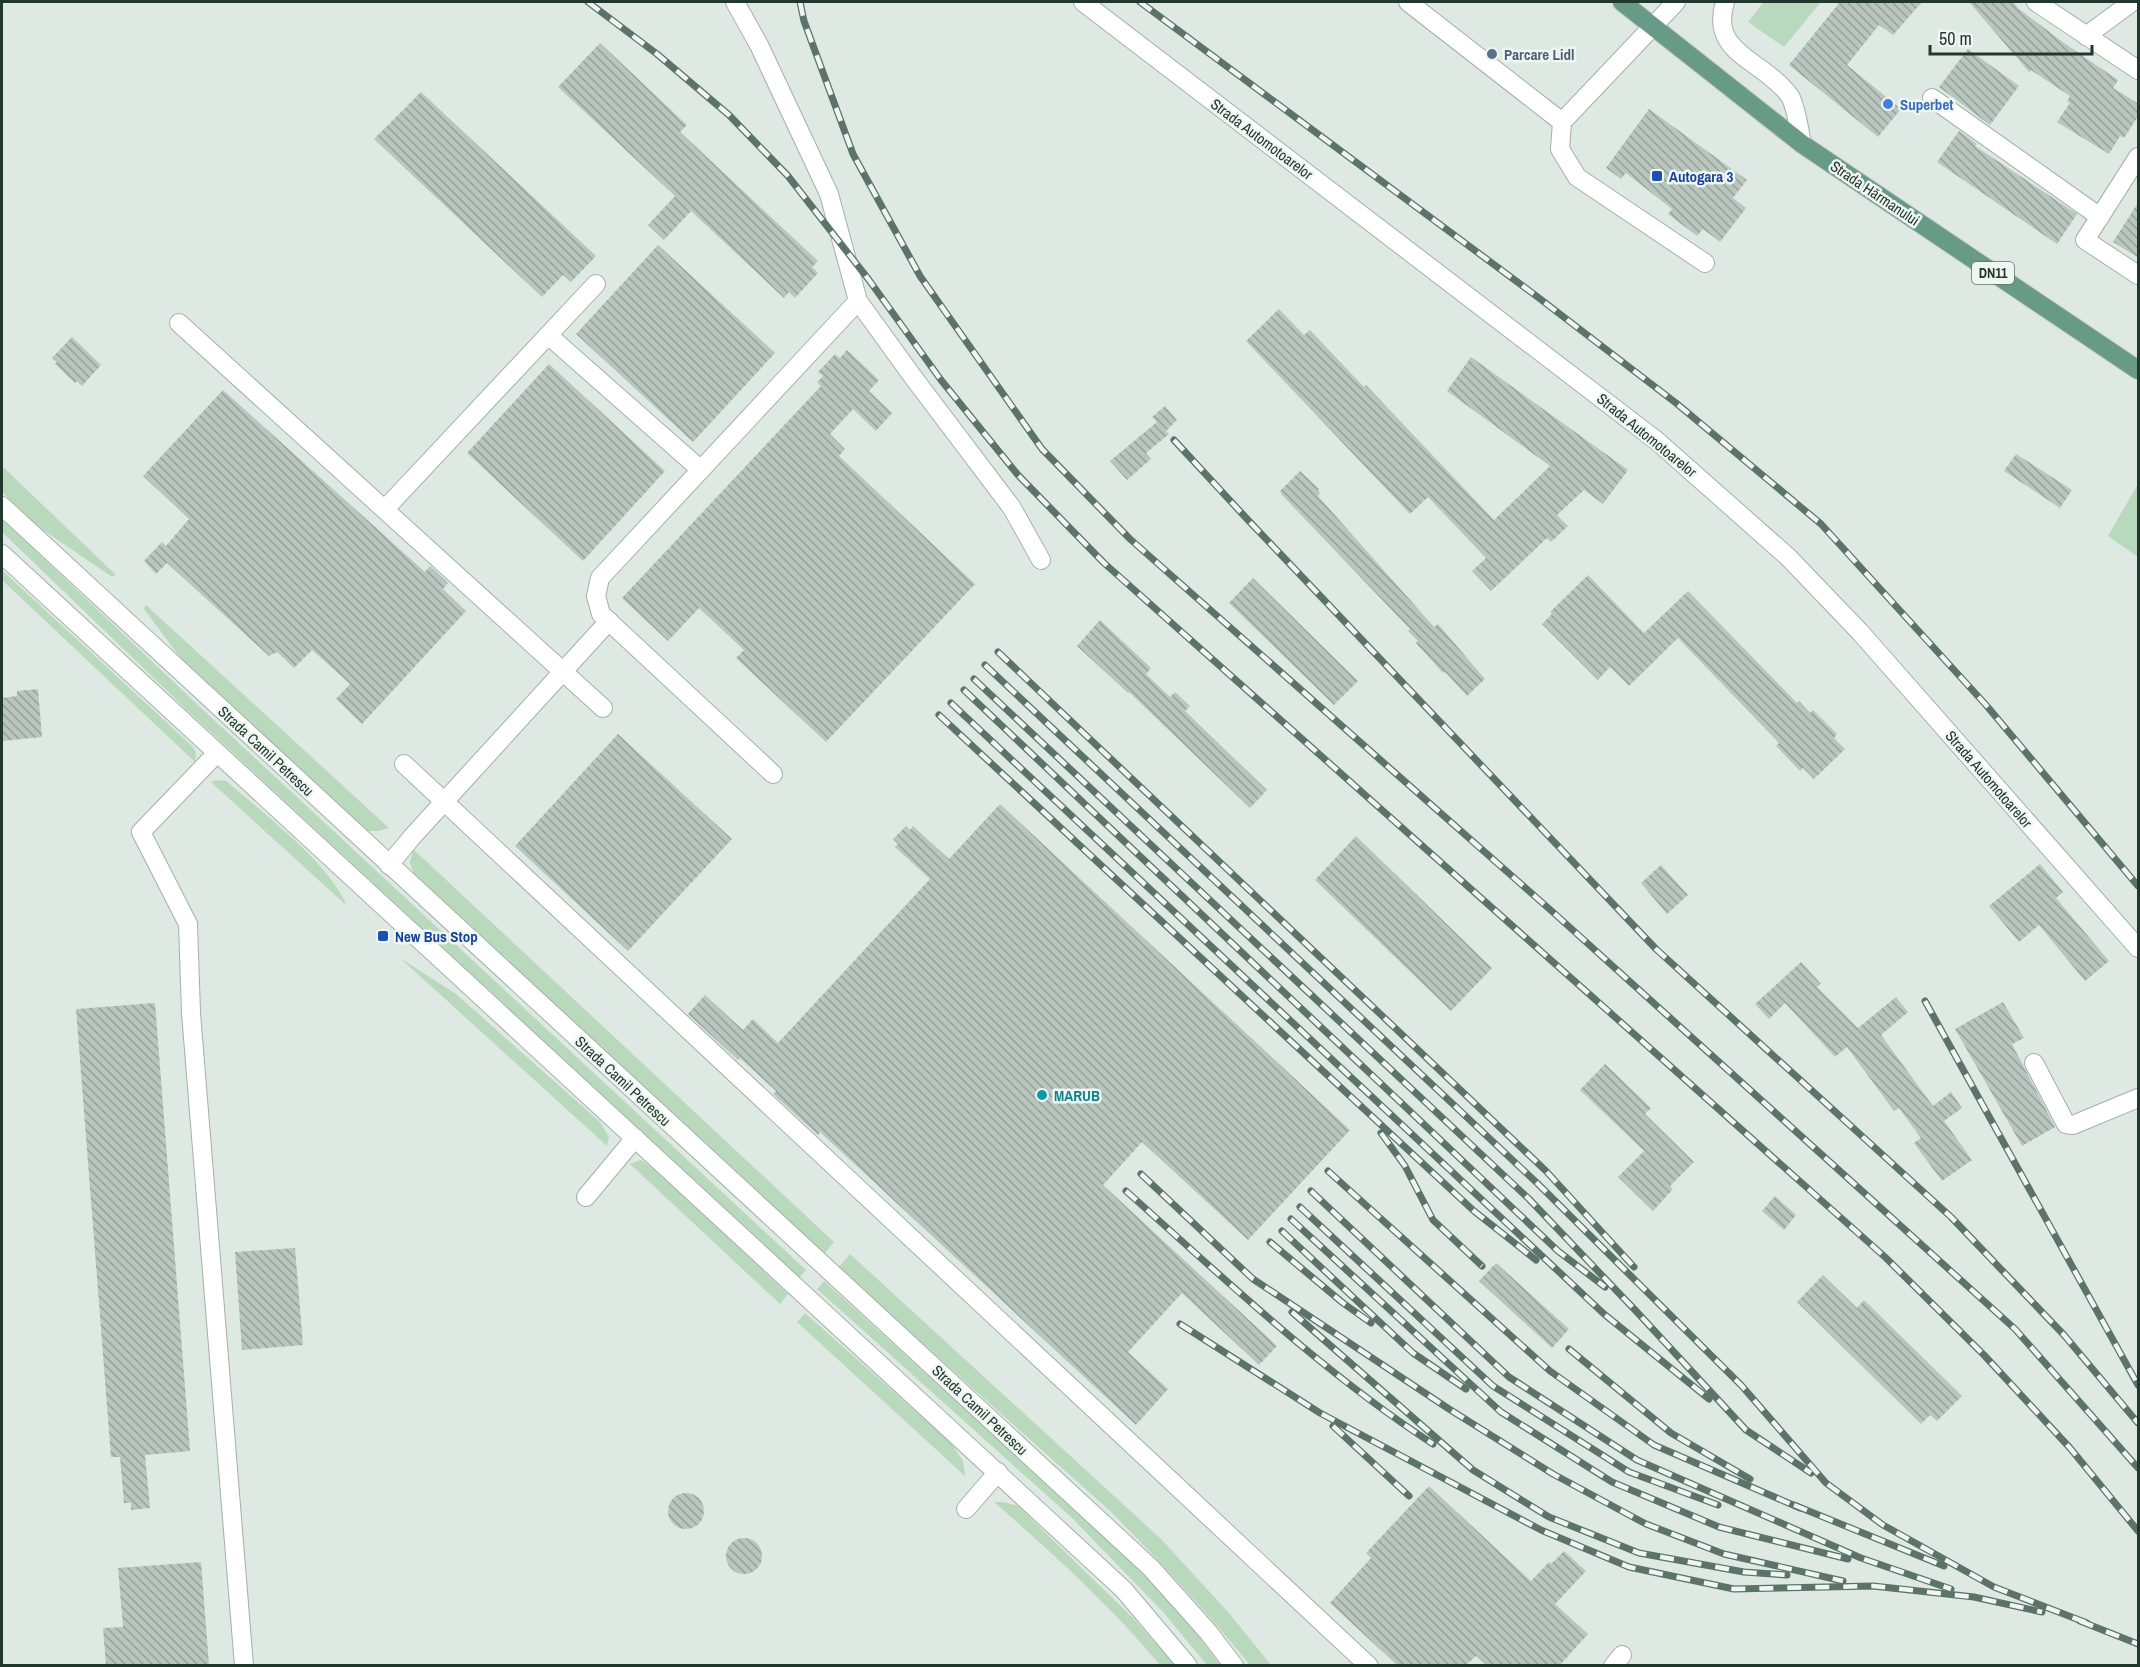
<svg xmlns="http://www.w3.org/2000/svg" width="2140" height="1667" font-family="'Archivo Narrow',sans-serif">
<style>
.green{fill:#b9d9bc}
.building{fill:url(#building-back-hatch)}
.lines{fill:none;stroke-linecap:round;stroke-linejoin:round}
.minor-casing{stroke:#a3b0a9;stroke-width:20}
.major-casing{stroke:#bdc3c0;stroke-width:20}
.minor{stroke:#fff;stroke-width:18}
.major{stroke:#679b85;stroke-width:18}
.rail-casing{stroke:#5c7369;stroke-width:7}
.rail{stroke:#eff6f1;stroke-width:4.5;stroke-dasharray:14;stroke-linecap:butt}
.service-dot{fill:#5c6f8a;stroke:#eff6f1;stroke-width:2}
.shop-dot{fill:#3f7fe0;stroke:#eff6f1;stroke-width:2}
.transit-dot{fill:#1a4fb4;stroke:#eff6f1;stroke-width:2}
.culture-dot{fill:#0f9aa8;stroke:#eff6f1;stroke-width:2}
.labels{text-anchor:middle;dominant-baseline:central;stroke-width:5;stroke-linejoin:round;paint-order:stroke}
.shield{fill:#eff6f1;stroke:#607168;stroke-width:1.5}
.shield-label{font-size:14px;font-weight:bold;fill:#22382e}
.service-label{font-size:15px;font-weight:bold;fill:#4e5e75;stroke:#eff6f1;text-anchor:start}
.shop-label{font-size:15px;font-weight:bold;fill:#366cbe;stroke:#eff6f1;text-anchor:start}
.street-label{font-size:15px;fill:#22382e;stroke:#eff6f1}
.transit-label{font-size:15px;font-weight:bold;fill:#164399;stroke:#eff6f1;text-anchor:start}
.culture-label{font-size:15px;font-weight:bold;fill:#0d838f;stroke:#eff6f1;text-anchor:start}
</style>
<defs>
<pattern id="building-back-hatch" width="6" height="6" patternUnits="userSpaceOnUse" patternTransform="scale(1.5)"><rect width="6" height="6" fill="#b8c6be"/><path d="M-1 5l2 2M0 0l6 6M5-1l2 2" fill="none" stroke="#95a29b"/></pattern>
</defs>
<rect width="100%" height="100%" fill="#dfe9e3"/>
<g class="green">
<path d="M1764,2H1821L1784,47L1748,22Z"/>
<path d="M2,466L116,575L112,577L39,527L2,492Z"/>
<path d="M2138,484V557L2108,536Z"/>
<path d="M2,519L200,707L806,1270L799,1278L188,711L2,532Z"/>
<path d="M2,570L192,746L196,752L195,762L2,580Z"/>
<path d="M146,605L389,828L378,831H363L194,676L144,609Z"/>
<path d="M217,780L226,781C263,813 328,862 347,906L211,782Z"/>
<path d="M413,849L834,1242L823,1255L415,877L410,863Z"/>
<path d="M400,958L456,994L600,1122L609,1137L607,1146Z"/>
<path d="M641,1160L654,1169L788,1294L780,1304L630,1164Z"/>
<path d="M850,1254L1161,1539L1229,1613L1271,1665H1250C1206,1611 1159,1560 1110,1511L838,1268Z"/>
<path d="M824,1281C893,1344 961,1406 1030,1468C1097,1529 1168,1591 1220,1665H1207L1163,1612L1071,1517L817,1289Z"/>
<path d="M805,1313L951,1443L963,1461L965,1476L797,1322Z"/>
<path d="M994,1502H1003L1018,1506L1133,1618L1175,1665H1160C1110,1605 1053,1554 994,1502Z"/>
</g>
<g class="building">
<path d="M1840,2H1922L1893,35L1879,25L1847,65L1901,109L1878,137L1789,65Z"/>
<path d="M1969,2H2013L2019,9L2064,43L2118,80L2113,88L2139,104V115L2124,138L2120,136L2109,154L2057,122L2070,103L2067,101L2070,96L2031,70L2029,72Z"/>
<path d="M600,43L687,125L680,132L818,261L812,267L818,273L795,298L789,292L784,298L691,211L664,240L648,225L675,196L558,87Z"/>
<path d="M1968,49L2019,86L1990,125L1939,87Z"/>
<path d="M421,92L596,256L571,282L563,275L542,297L374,139Z"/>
<path d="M1649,109L1747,180L1733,198L1746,208L1720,242L1703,229L1697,236L1668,214L1672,209L1626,173L1621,179L1606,168Z"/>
<path d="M1959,131L1977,144L1975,146L2077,214L2057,244L1937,162Z"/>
<path d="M2139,201V258L2113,242Z"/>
<path d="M658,245L775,353L693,442L576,334Z"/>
<path d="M1279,309L1304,335L1310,330L1364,387L1366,385L1494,520L1550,466L1447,391L1471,357L1628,470L1603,504L1584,490L1557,515L1568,526L1551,542L1547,538L1491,591L1472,571L1486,558L1428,497L1410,514L1246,341Z"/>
<path d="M72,337L101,365L82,386L77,381L75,383L55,364L57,362L52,358Z"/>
<path d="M847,350L879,380L869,391L892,413L876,431L853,409L830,434L845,449L839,456L975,584L826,742L736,658L744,650L699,608L668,641L622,598L821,386L817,382L823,376L818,372L835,354L840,358Z"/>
<path d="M549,364L665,471L583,561L467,453Z"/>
<path d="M223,390L425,572L430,566L448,583L443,589L466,611L362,724L336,699L350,684L312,650L294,668L277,652L269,656L167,563L156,574L144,561L162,542L166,546L189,519L143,476Z"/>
<path d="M1165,406L1177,420L1166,431L1169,434L1146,453L1151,459L1127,480L1110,461L1157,422L1152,417Z"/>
<path d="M2016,454L2072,490L2060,508L2004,471Z"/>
<path d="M1300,471L1319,489L1318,491L1320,493L1318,496L1434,627L1438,624L1485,679L1467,696L1445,672L1443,673L1416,643L1418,641L1408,631L1410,629L1282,495L1280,491Z"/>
<path d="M1588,575L1644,633L1688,591L1797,703L1799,701L1810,713L1813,710L1837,734L1834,738L1845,749L1814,779L1803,768L1800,771L1776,746L1779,743L1678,638L1629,686L1610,667L1598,680L1542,624L1552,614L1550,612Z"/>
<path d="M1253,578L1358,681L1334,705L1229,603Z"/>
<path d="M1100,620L1151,668L1146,674L1170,697L1175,692L1190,706L1185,711L1267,790L1250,808L1129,692L1128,693L1077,646Z"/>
<path d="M38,689L42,737L2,741V698L17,696V691Z"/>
<path d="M618,734L732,839L628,951L515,846Z"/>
<path d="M1000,804L1350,1130L1248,1240L1142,1142L1103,1185L1277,1346L1259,1365L1182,1293L1128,1352L1168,1389L1136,1425L820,1132L818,1135L773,1094L776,1091L740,1058L738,1060L688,1014L705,995L743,1030L753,1019L778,1043L930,879L895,847L898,844L893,839L906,826L910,830L913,826L949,859Z"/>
<path d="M1356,836L1492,968L1451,1011L1315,880Z"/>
<path d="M2040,864L2063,892L2056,898L2109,961L2085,981L2039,925L2019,942L1989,906Z"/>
<path d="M1661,865L1688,895L1667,914L1641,883Z"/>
<path d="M1801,962L1821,984L1817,987L1858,1028L1896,997L1908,1012L1881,1035L1933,1106L1951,1092L1962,1108L1944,1121L1972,1160L1942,1181L1914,1143L1921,1138L1899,1108L1894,1111L1847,1047L1835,1057L1785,1003L1769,1019L1755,1004Z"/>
<path d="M2003,1002L2024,1038L2012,1044L2055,1127L2022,1146L1955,1029Z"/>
<path d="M155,1003L190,1451L145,1455L150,1508L131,1510V1503H124L120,1457H111L76,1009Z"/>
<path d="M1605,1064L1651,1108L1645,1114L1694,1162L1670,1186L1673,1189L1653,1211L1618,1177L1644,1151L1580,1090Z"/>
<path d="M1775,1196L1796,1215L1784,1230L1762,1211Z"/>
<path d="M295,1248L303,1345L242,1350L235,1252Z"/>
<path d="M1496,1263L1569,1329L1552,1348L1479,1281Z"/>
<path d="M1823,1275L1857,1308L1864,1300L1962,1396L1937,1421L1930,1415L1921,1424L1797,1302Z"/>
<path d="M1429,1486L1531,1581L1549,1562L1551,1564L1564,1551L1586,1571L1555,1604L1588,1634L1560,1665H1486L1476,1656L1466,1665H1397L1330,1603L1371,1558L1366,1553Z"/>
<circle cx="686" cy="1511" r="18"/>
<circle cx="744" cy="1556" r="18"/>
<path d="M201,1562L209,1665H106L103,1628L123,1627L118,1568Z"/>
</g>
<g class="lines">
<defs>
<g id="minor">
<path d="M735,2L759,45L829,194L858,301L913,377L1012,508L1041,560"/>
<path d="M1083,2L1657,441L1788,557L1860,632L2138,948"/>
<path d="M1408,2L1562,122L1676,2"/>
<path d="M1725,2C1710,50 1755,58 1782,87C1785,90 1789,94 1791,98C1797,111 1799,129 1802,144"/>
<path d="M2036,2L2138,70"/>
<path d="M2086,36L2132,2"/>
<path d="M1932,98L2100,217"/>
<path d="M1562,122L1560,149L1577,177L1705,263"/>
<path d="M2138,157L2085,240L2138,275"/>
<path d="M179,323L603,708"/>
<path d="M548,335L701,470"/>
<path d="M2,506L1151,1568L1209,1633L1234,1666"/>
<path d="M385,509L596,284"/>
<path d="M2,554L1124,1590L1188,1666"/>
<path d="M217,753L141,832L188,924L191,1013L244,1666"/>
<path d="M404,764L1369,1666"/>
<path d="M773,774L601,614L596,596L600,578L858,301"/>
<path d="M389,865L412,837L609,621"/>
<path d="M2034,1063L2066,1124L2073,1125L2138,1098"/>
<path d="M586,1197L635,1138"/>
<path d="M966,1509L998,1472"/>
<path d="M1613,1666L1622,1655"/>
</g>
<path id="major" d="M1622,2L1802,144L2138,370"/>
</defs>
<use href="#minor" class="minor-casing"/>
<use href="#major" class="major-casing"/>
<use href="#minor" class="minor"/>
<use href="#major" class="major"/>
<defs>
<g id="rail">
<path d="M588,2L657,54L729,115L788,176L869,280L941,380L1018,475L1104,563L1885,1257L1984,1355L2070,1448L2138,1531"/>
<path d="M800,2L804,21L853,154L920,276L1042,449L1130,539L1555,914L2015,1329L2138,1468"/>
<path d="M1140,2L1535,295L1676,403L1821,524L1986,705L2138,886"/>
<path d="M1174,440L1248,520L1656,949L1951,1217L2064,1335L2138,1423"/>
<path d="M998,652L1546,1171L1634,1267"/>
<path d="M985,665L1537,1183L1741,1385L1826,1483L1883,1525L1994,1587L2087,1623"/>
<path d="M974,679L1529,1199L1636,1311L1746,1430L1811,1473"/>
<path d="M964,690L1558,1251L1605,1287"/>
<path d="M951,703L1604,1314L1709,1399"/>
<path d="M939,715L1474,1211L1536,1260"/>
<path d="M1925,1001L2138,1385"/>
<path d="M1381,1133L1405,1166L1433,1220L1482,1266"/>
<path d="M1328,1171L1550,1371L1654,1445L1800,1508"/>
<path d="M1141,1174L1253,1279L1449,1409L1553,1474L1646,1524L1724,1554L1843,1581"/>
<path d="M1126,1191C1225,1279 1322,1372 1433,1444"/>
<path d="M1311,1191L1509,1377L1637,1460L1861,1558L1951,1589"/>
<path d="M1300,1207L1493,1386L1629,1472L1718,1505"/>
<path d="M1291,1219L1501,1412L1612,1482L1719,1527L1848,1559"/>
<path d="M1282,1231L1413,1353L1466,1389"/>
<path d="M1270,1242L1343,1303L1371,1323"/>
<path d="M1292,1312L1473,1470L1549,1517L1639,1553L1744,1572L1787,1575"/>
<path d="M1180,1324L1320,1413L1541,1530L1629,1567L1734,1589L1873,1586L1974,1597L2042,1612"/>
<path d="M1569,1349L1671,1433L1750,1479"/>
<path d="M1333,1426L1409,1496"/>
<path d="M1794,1505L1944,1566"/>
<path d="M2080,1621L2138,1644"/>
</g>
</defs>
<use href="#rail" class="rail-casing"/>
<use href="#rail" class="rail"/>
</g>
<circle class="service-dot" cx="1492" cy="54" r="6"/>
<circle class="shop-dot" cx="1888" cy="104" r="6"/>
<g class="transit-dot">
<rect x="1651" y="170" width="12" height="12" rx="3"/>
<rect x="377" y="930" width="12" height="12" rx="3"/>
</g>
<circle class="culture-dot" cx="1042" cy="1095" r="6"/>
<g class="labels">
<rect class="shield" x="1972" y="262" width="42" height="22" rx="4.5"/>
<g class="shield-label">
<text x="1993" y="273">DN11</text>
</g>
<g class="service-label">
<text x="1504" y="54">Parcare Lidl</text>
</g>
<g class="shop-label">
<text x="1900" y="104">Superbet</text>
</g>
<g class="street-label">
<text transform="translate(1262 139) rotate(37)">Strada Automotoarelor</text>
<text transform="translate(1875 193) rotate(34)">Strada Hărmanului</text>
<text transform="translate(1647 435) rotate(39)">Strada Automotoarelor</text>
<text transform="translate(266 751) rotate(43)">Strada Camil Petrescu</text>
<text transform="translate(1989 779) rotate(49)">Strada Automotoarelor</text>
<text transform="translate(623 1081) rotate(43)">Strada Camil Petrescu</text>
<text transform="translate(980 1410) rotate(43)">Strada Camil Petrescu</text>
</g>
<g class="transit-label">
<text x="1669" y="176">Autogara 3</text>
<text x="395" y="936">New Bus Stop</text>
</g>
<g class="culture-label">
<text x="1054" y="1095">MARUB</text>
</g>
</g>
<rect width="2140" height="1667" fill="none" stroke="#22382e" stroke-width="6"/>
<path d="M1930 45v9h162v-9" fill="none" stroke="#22382e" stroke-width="3"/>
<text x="1939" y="45" font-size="18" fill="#22382e" stroke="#eff6f1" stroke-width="4.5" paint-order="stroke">50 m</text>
</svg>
